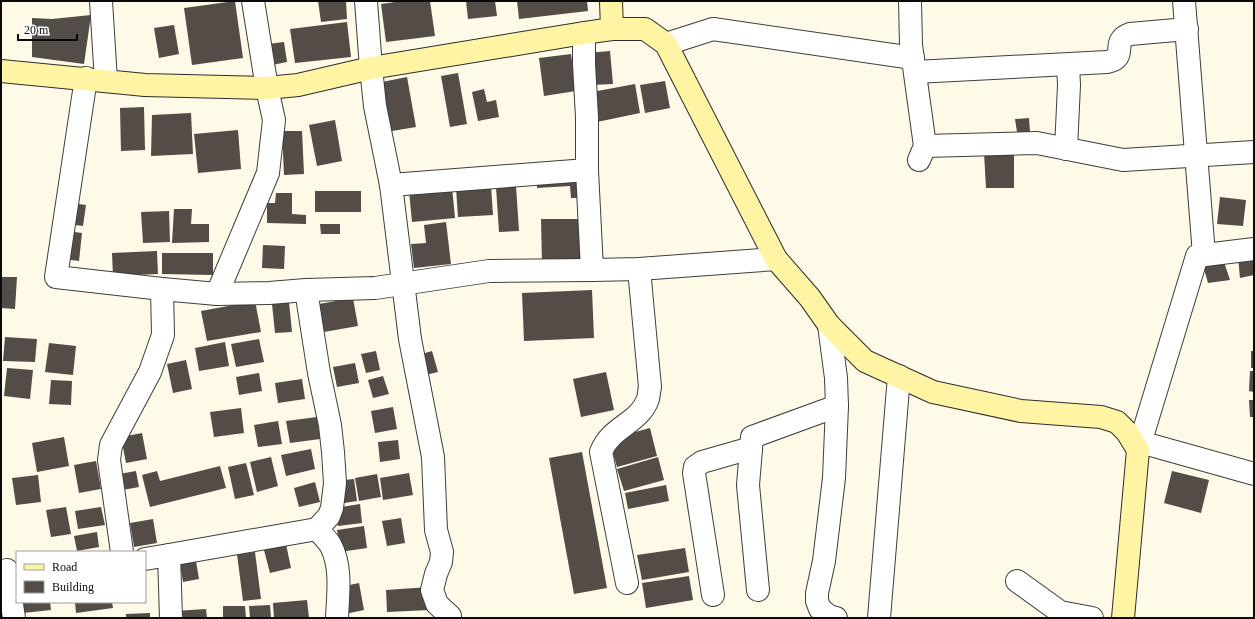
<svg xmlns="http://www.w3.org/2000/svg" width="1255" height="619" font-family="'Times New Roman',serif">
<style>
.building{fill:#534c47}
.lines{fill:none;stroke-linecap:round;stroke-linejoin:round}
.street-casing{stroke:#3d3d3d;stroke-width:24}
.secondary-casing{stroke:#2c2c2c;stroke-width:24}
.street{stroke:#fff;stroke-width:22}
.secondary{stroke:#fef4a4;stroke-width:22}
</style>
<rect width="100%" height="100%" fill="#fffae8"/>
<g class="building">
<path d="M235,1L243,58L192,65L184,8Z"/>
<path d="M318,1H346L347,19L321,22Z"/>
<path d="M402,1H430L435,36L386,42L381,4Z"/>
<path d="M466,1H495L497,16L468,19Z"/>
<path d="M517,1H587L588,11L519,19Z"/>
<path d="M91,15L84,64L32,57V18L52,19Z"/>
<path d="M347,22L351,57L295,63L290,29Z"/>
<path d="M174,25L179,54L159,58L154,28Z"/>
<path d="M284,42L287,62L272,65L268,44Z"/>
<path d="M610,51L613,84L591,85L588,53Z"/>
<path d="M571,54L576,91L544,96L539,58Z"/>
<path d="M458,73L467,124L450,127L441,76Z"/>
<path d="M407,77L416,127L386,132L377,83Z"/>
<path d="M665,81L670,108L645,113L640,85Z"/>
<path d="M635,84L640,113L597,122L592,92Z"/>
<path d="M484,89L487,102L496,100L499,117L478,121L472,92Z"/>
<path d="M144,107L145,150L121,151L120,108Z"/>
<path d="M191,113L193,154L151,156L152,115Z"/>
<path d="M1029,118L1030,132H1017L1015,119Z"/>
<path d="M335,120L342,161L317,166L309,125Z"/>
<path d="M238,130L241,169L198,173L194,134Z"/>
<path d="M282,131H302L304,174L284,175Z"/>
<path d="M984,153H1014V188H986Z"/>
<path d="M583,175L584,198H571L570,186L537,188V178Z"/>
<path d="M491,186L493,215L458,217L456,188Z"/>
<path d="M516,186L519,231L499,232L496,187Z"/>
<path d="M452,187L455,218L412,222L409,191Z"/>
<rect x="315" y="191" width="46" height="21"/>
<path d="M276,193H292V214L306,215V224L267,223V203H275Z"/>
<path d="M1220,197L1246,200L1243,226L1217,224Z"/>
<path d="M71,203L86,205L83,226L68,224Z"/>
<path d="M174,209H192L191,224H209V242L172,243Z"/>
<path d="M169,211L170,242L143,243L141,212Z"/>
<path d="M541,219H583V263H542Z"/>
<path d="M446,222L451,264L414,268L411,244L426,243L424,225Z"/>
<path d="M320,224H340V234H321Z"/>
<path d="M67,231L82,233L79,261L63,259Z"/>
<path d="M263,245L285,246L284,269L262,268Z"/>
<path d="M157,251L158,274L113,276L112,253Z"/>
<path d="M162,253H213V275L162,274Z"/>
<path d="M1254,254V275L1240,278L1238,257Z"/>
<path d="M1223,259L1230,280L1208,283L1202,262Z"/>
<path d="M1,277H17L15,309L1,308Z"/>
<path d="M592,290L594,338L524,341L522,293Z"/>
<path d="M353,298L358,326L324,332L319,304Z"/>
<path d="M255,301L261,332L207,341L201,311Z"/>
<path d="M289,302L292,332L275,333L272,304Z"/>
<path d="M5,337L37,339L35,362L3,361Z"/>
<path d="M259,339L264,362L236,367L231,344Z"/>
<path d="M225,342L229,366L199,371L195,348Z"/>
<path d="M49,343L76,346L73,375L45,372Z"/>
<path d="M376,351L380,370L366,373L361,354Z"/>
<path d="M432,351L438,372L421,376L415,356Z"/>
<rect x="1251" y="351" width="3" height="17"/>
<path d="M186,360L192,389L173,393L167,364Z"/>
<path d="M355,363L359,383L337,387L333,367Z"/>
<path d="M7,368L33,370L30,399L4,396Z"/>
<path d="M1250,371H1254V392L1249,391Z"/>
<path d="M606,372L614,410L581,417L573,379Z"/>
<path d="M259,373L262,391L239,395L236,377Z"/>
<path d="M383,376L389,394L373,398L368,380Z"/>
<path d="M302,379L305,399L278,403L275,383Z"/>
<path d="M51,380L72,381L71,405L49,404Z"/>
<path d="M1249,400H1254V417H1250Z"/>
<path d="M393,407L397,429L375,433L371,411Z"/>
<path d="M241,408L244,433L214,437L210,412Z"/>
<path d="M317,417L320,439L290,443L286,421Z"/>
<path d="M278,421L282,444L258,447L254,425Z"/>
<path d="M650,428L657,456L617,467L609,439Z"/>
<path d="M142,433L147,459L126,463L121,437Z"/>
<path d="M64,437L69,466L37,472L32,443Z"/>
<path d="M398,440L400,459L380,462L378,442Z"/>
<path d="M311,449L315,469L286,476L281,455Z"/>
<path d="M582,452L607,588L574,594L549,458Z"/>
<path d="M271,457L278,486L257,492L250,462Z"/>
<path d="M658,457L664,480L624,491L617,469Z"/>
<path d="M96,461L101,489L79,493L74,465Z"/>
<path d="M246,463L254,495L235,499L228,467Z"/>
<path d="M220,466L226,488L150,507L142,475L157,471L160,481Z"/>
<path d="M136,471L139,487L117,491L114,475Z"/>
<path d="M1172,471L1209,480L1201,513L1164,503Z"/>
<path d="M409,473L413,495L383,500L380,478Z"/>
<path d="M377,474L381,497L359,501L355,478Z"/>
<path d="M38,475L41,502L16,505L12,478Z"/>
<path d="M354,479L357,501L338,504L335,481Z"/>
<path d="M315,482L320,502L299,507L294,488Z"/>
<path d="M666,485L669,501L628,509L625,493Z"/>
<path d="M360,504L362,523L338,526L335,508Z"/>
<path d="M66,507L71,534L51,537L46,510Z"/>
<path d="M101,507L105,525L78,529L75,511Z"/>
<path d="M401,518L405,543L387,546L382,521Z"/>
<path d="M153,519L157,543L134,547L130,523Z"/>
<path d="M364,526L367,548L340,552L337,530Z"/>
<path d="M97,532L99,547L77,551L74,536Z"/>
<path d="M286,544L291,568L270,573L264,550Z"/>
<path d="M685,548L689,572L642,580L637,555Z"/>
<path d="M255,552L261,599L243,601L237,554Z"/>
<path d="M196,561L199,579L183,582L180,564Z"/>
<path d="M689,576L693,600L646,608L642,583Z"/>
<path d="M359,583L364,610L345,614L340,587Z"/>
<path d="M429,587L430,610L387,612L386,590Z"/>
<path d="M307,600L309,618H274L273,603Z"/>
<path d="M21,602H50L51,610L23,613Z"/>
<path d="M75,602H112L113,608L76,613Z"/>
<path d="M270,605L271,618H250L249,606Z"/>
<path d="M223,606H245L246,618H223Z"/>
<path d="M206,609L207,618H175V611Z"/>
<path d="M150,613V618H126V614Z"/>
</g>
<g class="lines">
<defs>
<g id="street">
<path d="M101,1L106,81"/>
<path d="M366,1L371,68L375,106L391,185L410,339L433,457L436,530L442,552L441,562L436,574L432,590L437,604L450,616"/>
<path d="M910,1L911,45L925,146L919,160"/>
<path d="M1184,1L1204,255"/>
<path d="M584,33V64L587,117V170L592,270L639,269L776,259"/>
<path d="M666,44L713,29L913,58"/>
<path d="M915,72L1107,62C1130,57 1109,42 1130,34L1187,29"/>
<path d="M86,78L56,277L162,289L217,294L268,173L274,120L267,88L253,1"/>
<path d="M925,146L1037,143L1123,160L1254,152"/>
<path d="M1066,149L1069,85L1068,65"/>
<path d="M391,185L587,170"/>
<path d="M217,294L269,293L306,290"/>
<path d="M829,325L836,378L837,406L834,478L824,561L817,593V601L820,609L829,616L836,618"/>
<path d="M1140,442L1254,474"/>
<path d="M1138,450L1197,256L1254,249"/>
<path d="M122,552L109,460L111,445L150,372L163,335L162,289"/>
<path d="M169,555L317,529"/>
<path d="M145,559L169,555L171,618"/>
<path d="M7,570L14,618"/>
<path d="M1017,581L1060,612L1092,618"/>
<path d="M627,583L601,452C611,426 639,424 648,399C649,395 649,391 650,387L639,269"/>
<path d="M758,590L748,485L752,437L837,406"/>
<path d="M713,595L694,473L695,467L702,462L751,448"/>
<path d="M337,618C338,595 342,567 331,546C328,540 321,534 317,529L329,516L332,508L335,483L333,452L330,425L319,373L306,290L375,288L489,271L592,270"/>
<path d="M879,618L899,376"/>
</g>
<g id="secondary">
<path d="M611,1L612,29"/>
<path d="M1,71L145,85L267,88L298,85L371,68L584,33L612,29H645L666,44L776,259L810,298L829,325L865,361L933,392L1021,411L1101,417L1117,422L1127,432L1138,450L1123,618"/>
</g>
</defs>
<use href="#street" class="street-casing"/>
<use href="#secondary" class="secondary-casing"/>
<use href="#street" class="street"/>
<use href="#secondary" class="secondary"/>
</g>
<rect width="1255" height="619" fill="none" stroke="#0a0a0a" stroke-width="4"/>
<rect x="16" y="551" width="130" height="52" fill="#ffffff" stroke="#9d9d9d"/>
<rect x="24" y="564" width="20" height="6" fill="#fef4a4" stroke="#9d9d9d"/>
<text x="52" y="571" font-size="12" fill="#0a0a0a">Road</text>
<rect x="24" y="581" width="20" height="12" fill="#534c47" stroke="#9d9d9d"/>
<text x="52" y="591" font-size="12" fill="#0a0a0a">Building</text>
<path d="M18 34v6h59v-6" fill="none" stroke="#0a0a0a" stroke-width="2"/>
<text x="24" y="34" font-size="12" fill="#0a0a0a" stroke="#ffffff" stroke-width="3" paint-order="stroke">20 m</text>
</svg>
